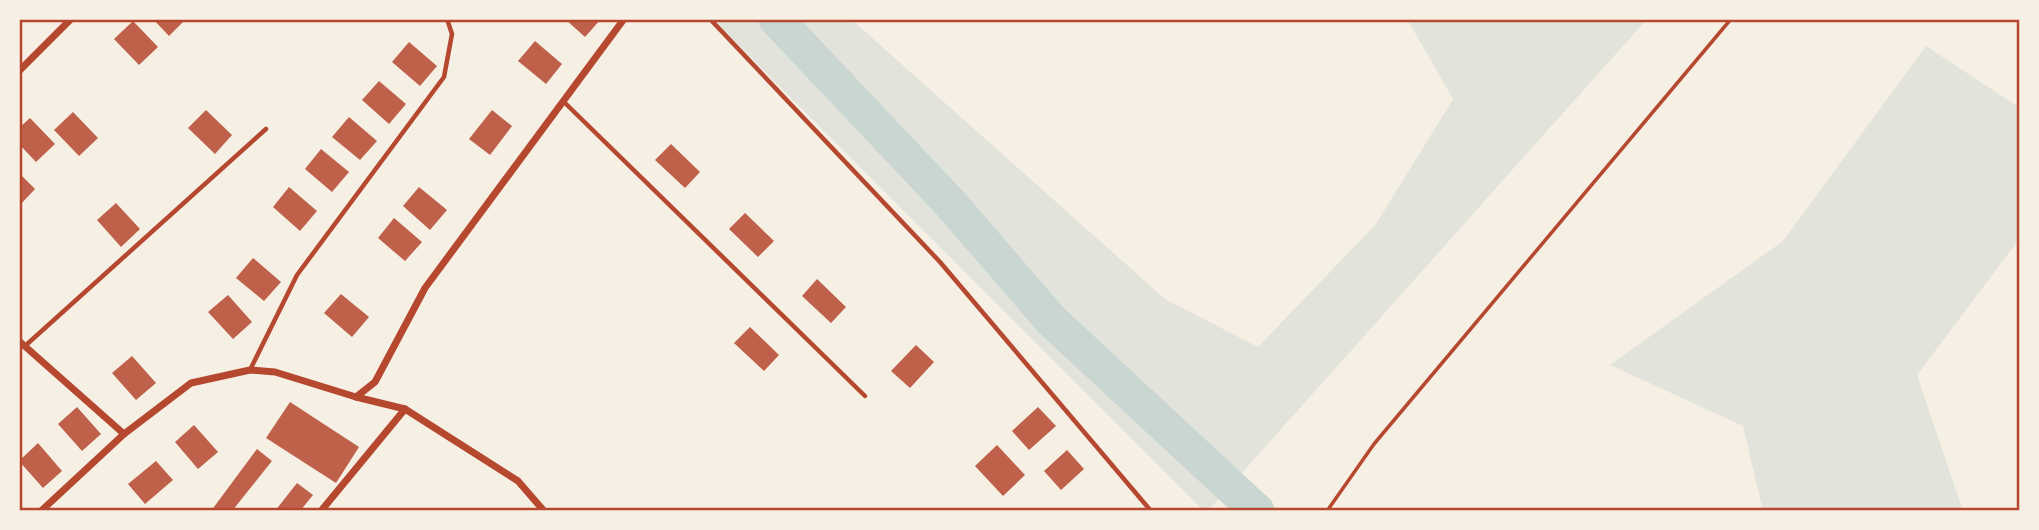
<svg xmlns="http://www.w3.org/2000/svg" width="2039" height="530" font-family="Barlow,sans-serif">
<style>
.green{fill:#e2e4dc}
.lines{fill:none;stroke-linecap:round;stroke-linejoin:round}
.river{stroke:#c9d6d2;stroke-width:35}
.building{fill:#bf614a}
.path{stroke:#b5482f;stroke-width:3.5}
.service{stroke:#b5482f;stroke-width:4.5}
.minor{stroke:#b5482f;stroke-width:7}
.neatline{fill:none;stroke:#b5482f;stroke-width:2.5}
</style>
<rect width="100%" height="100%" fill="#f6efe4"/>
<g class="green">
<path d="M712,19H851L1165,299L1258,347L1376,224L1453,99L1407,19H1647L1208,511H1204Z"/>
<path d="M1926,46L2020,108V238L1917,375L1963,511H1763L1743,426L1610,365L1783,241Z"/>
</g>
<g class="lines">
<path class="river" d="M776,19L950,203L1051,320L1257,511"/>
</g>
<g class="building">
<path d="M153,19H186L169,36Z"/>
<path d="M565,19H601L585,37Z"/>
<path d="M133,21L158,47L139,65L114,39Z"/>
<path d="M535,41L562,64L546,84L518,61Z"/>
<path d="M409,42L437,66L420,86L392,62Z"/>
<path d="M379,81L406,104L389,124L362,100Z"/>
<path d="M206,110L232,135L215,154L188,128Z"/>
<path d="M492,110L512,126L490,155L469,139Z"/>
<path d="M73,112L98,138L79,156L54,130Z"/>
<path d="M349,117L377,141L360,160L332,137Z"/>
<path d="M30,118L55,144L36,162L19,144V128Z"/>
<path d="M671,144L700,172L685,188L655,160Z"/>
<path d="M321,149L349,172L332,192L305,169Z"/>
<path d="M19,173L35,189L19,206Z"/>
<path d="M289,187L317,211L300,231L273,207Z"/>
<path d="M419,187L447,210L430,230L403,206Z"/>
<path d="M116,203L140,229L121,247L97,220Z"/>
<path d="M745,213L774,241L758,257L729,229Z"/>
<path d="M394,218L422,242L405,261L378,238Z"/>
<path d="M253,258L281,282L264,301L236,278Z"/>
<path d="M817,279L846,307L831,323L802,296Z"/>
<path d="M341,294L369,317L352,337L324,313Z"/>
<path d="M228,295L252,322L233,339L208,312Z"/>
<path d="M750,327L779,355L764,371L734,343Z"/>
<path d="M916,345L934,362L910,388L891,371Z"/>
<path d="M132,356L156,383L136,400L112,373Z"/>
<path d="M290,402L359,447L336,483L266,438Z"/>
<path d="M77,407L101,434L82,451L58,424Z"/>
<path d="M1038,407L1056,426L1029,450L1012,431Z"/>
<path d="M194,425L218,452L198,469L175,442Z"/>
<path d="M38,443L62,471L43,488L19,461Z"/>
<path d="M997,445L1025,475L1003,496L975,466Z"/>
<path d="M257,449L272,461L232,511H211Z"/>
<path d="M1067,450L1084,469L1061,490L1044,471Z"/>
<path d="M156,461L173,480L145,504L128,484Z"/>
<path d="M297,483L313,495L300,511H275Z"/>
</g>
<g class="lines">
<path class="path" d="M1327,511L1374,444L1731,19"/>
<g class="service">
<path d="M710,19L940,262L1151,511"/>
<path d="M564,102L865,396"/>
<path d="M25,346L266,129"/>
<path d="M250,370L297,275L444,77L452,34L447,19"/>
</g>
<g class="minor">
<path d="M19,71L71,19"/>
<path d="M19,341L124,434"/>
<path d="M356,397L405,409L518,481L544,511"/>
<path d="M41,511L124,434L191,383L250,370L275,372L356,397L375,382L425,288L624,19"/>
<path d="M321,511L405,409"/>
</g>
</g>
<rect width="2039" height="530" fill="none" stroke="#f6efe4" stroke-width="42"/>
<rect x="21" y="21" width="1997" height="488" class="neatline"/>
</svg>
